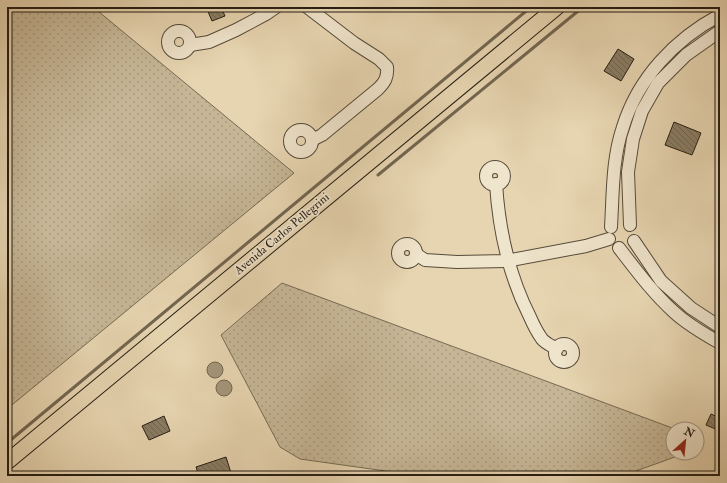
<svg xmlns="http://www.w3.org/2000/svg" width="727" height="483" font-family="'IM FELL Double Pica',serif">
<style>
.green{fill:url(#green-dots);stroke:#766a54}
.water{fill:#a5967b;stroke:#726651}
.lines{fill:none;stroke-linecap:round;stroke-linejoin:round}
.stream{stroke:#726651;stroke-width:3}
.building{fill:url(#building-back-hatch);stroke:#251d13}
.minor-casing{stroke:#564b3a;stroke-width:14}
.major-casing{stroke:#251d13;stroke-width:17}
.minor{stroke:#efe4cc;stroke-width:12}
.major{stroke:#e7d5b1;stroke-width:15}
.labels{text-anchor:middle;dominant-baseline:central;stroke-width:3.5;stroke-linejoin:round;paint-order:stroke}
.street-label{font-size:12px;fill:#251d13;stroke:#efe4cc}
</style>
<defs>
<pattern id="green-dots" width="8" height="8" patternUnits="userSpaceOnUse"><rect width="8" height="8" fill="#c6b696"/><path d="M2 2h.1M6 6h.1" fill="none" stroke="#aa9c80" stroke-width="1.8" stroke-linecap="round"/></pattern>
<pattern id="building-back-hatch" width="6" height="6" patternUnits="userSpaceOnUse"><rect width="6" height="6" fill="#8a7d65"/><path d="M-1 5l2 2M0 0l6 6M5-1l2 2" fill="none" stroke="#716652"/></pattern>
</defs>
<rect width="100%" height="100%" fill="#e7d5b1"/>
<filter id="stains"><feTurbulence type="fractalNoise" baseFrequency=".005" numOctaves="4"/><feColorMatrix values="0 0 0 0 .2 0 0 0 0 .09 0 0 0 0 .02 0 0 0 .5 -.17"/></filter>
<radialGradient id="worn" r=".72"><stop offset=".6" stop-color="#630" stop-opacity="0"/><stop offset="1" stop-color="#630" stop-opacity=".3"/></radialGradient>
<g class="green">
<path d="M7,7H93L294,173L7,409Z"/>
<path d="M282,283L675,429H673V453H686L622,476H421L300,459L280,447L221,335Z"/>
</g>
<g class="water">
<circle cx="215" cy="370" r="8"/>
<circle cx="224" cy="388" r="8"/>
</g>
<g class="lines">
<g class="stream">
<path d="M378,175L583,7"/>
<path d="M7,443L531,7"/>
</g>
</g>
<g class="building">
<path d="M206,7H221L225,16L212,21Z"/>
<path d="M618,49L634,59L621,81L604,71Z"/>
<path d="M674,122L701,133L692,155L665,145Z"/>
<path d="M711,414L720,418V431L706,425Z"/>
<path d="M164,416L170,431L149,440L142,426Z"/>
<path d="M226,457L232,476H199L196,467Z"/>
</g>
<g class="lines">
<defs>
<g id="minor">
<path d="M307,7L354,43L379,59L387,67C388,77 385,82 378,89L322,135L312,140"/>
<circle cx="179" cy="42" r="11"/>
<path d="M190,45L209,42L236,30L266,14L276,7"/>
<circle cx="301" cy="141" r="11"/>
<circle cx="495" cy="176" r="9"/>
<path d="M496,184C499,230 509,276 530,317C533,324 537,332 542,339C545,343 552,346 557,349"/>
<path d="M630,225L628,172L633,139L642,111L658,83L686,55L720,31"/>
<path d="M611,227C613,194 612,159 623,127C638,78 675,39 720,15"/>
<path d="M634,241L661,281L691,308L720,327"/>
<circle cx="407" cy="253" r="9"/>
<path d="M619,248C636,270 653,293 674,312C687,324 704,334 720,343"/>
<path d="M416,254L425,260L457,262L506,261L586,246L609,239"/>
<circle cx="564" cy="353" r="9"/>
</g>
<path id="major" d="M7,462L557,7"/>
</defs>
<use href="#minor" class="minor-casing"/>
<use href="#major" class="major-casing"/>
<use href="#minor" class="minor"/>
<use href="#major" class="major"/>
</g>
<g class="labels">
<g class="street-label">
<text transform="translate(282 234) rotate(-40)">Avenida Carlos Pellegrini</text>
</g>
</g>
<rect width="727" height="483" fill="none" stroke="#e7d5b1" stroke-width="24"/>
<rect x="8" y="8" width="711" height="467" fill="none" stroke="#251d13" stroke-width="2"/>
<rect x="12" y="12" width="703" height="459" fill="none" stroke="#251d13"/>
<g transform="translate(685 441) rotate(27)"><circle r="19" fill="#efe4cc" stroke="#9e9482"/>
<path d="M0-3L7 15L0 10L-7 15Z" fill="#8f2418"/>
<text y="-6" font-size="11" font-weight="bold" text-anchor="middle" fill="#251d13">N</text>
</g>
<rect width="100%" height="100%" filter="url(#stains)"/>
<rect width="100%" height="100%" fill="url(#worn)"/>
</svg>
